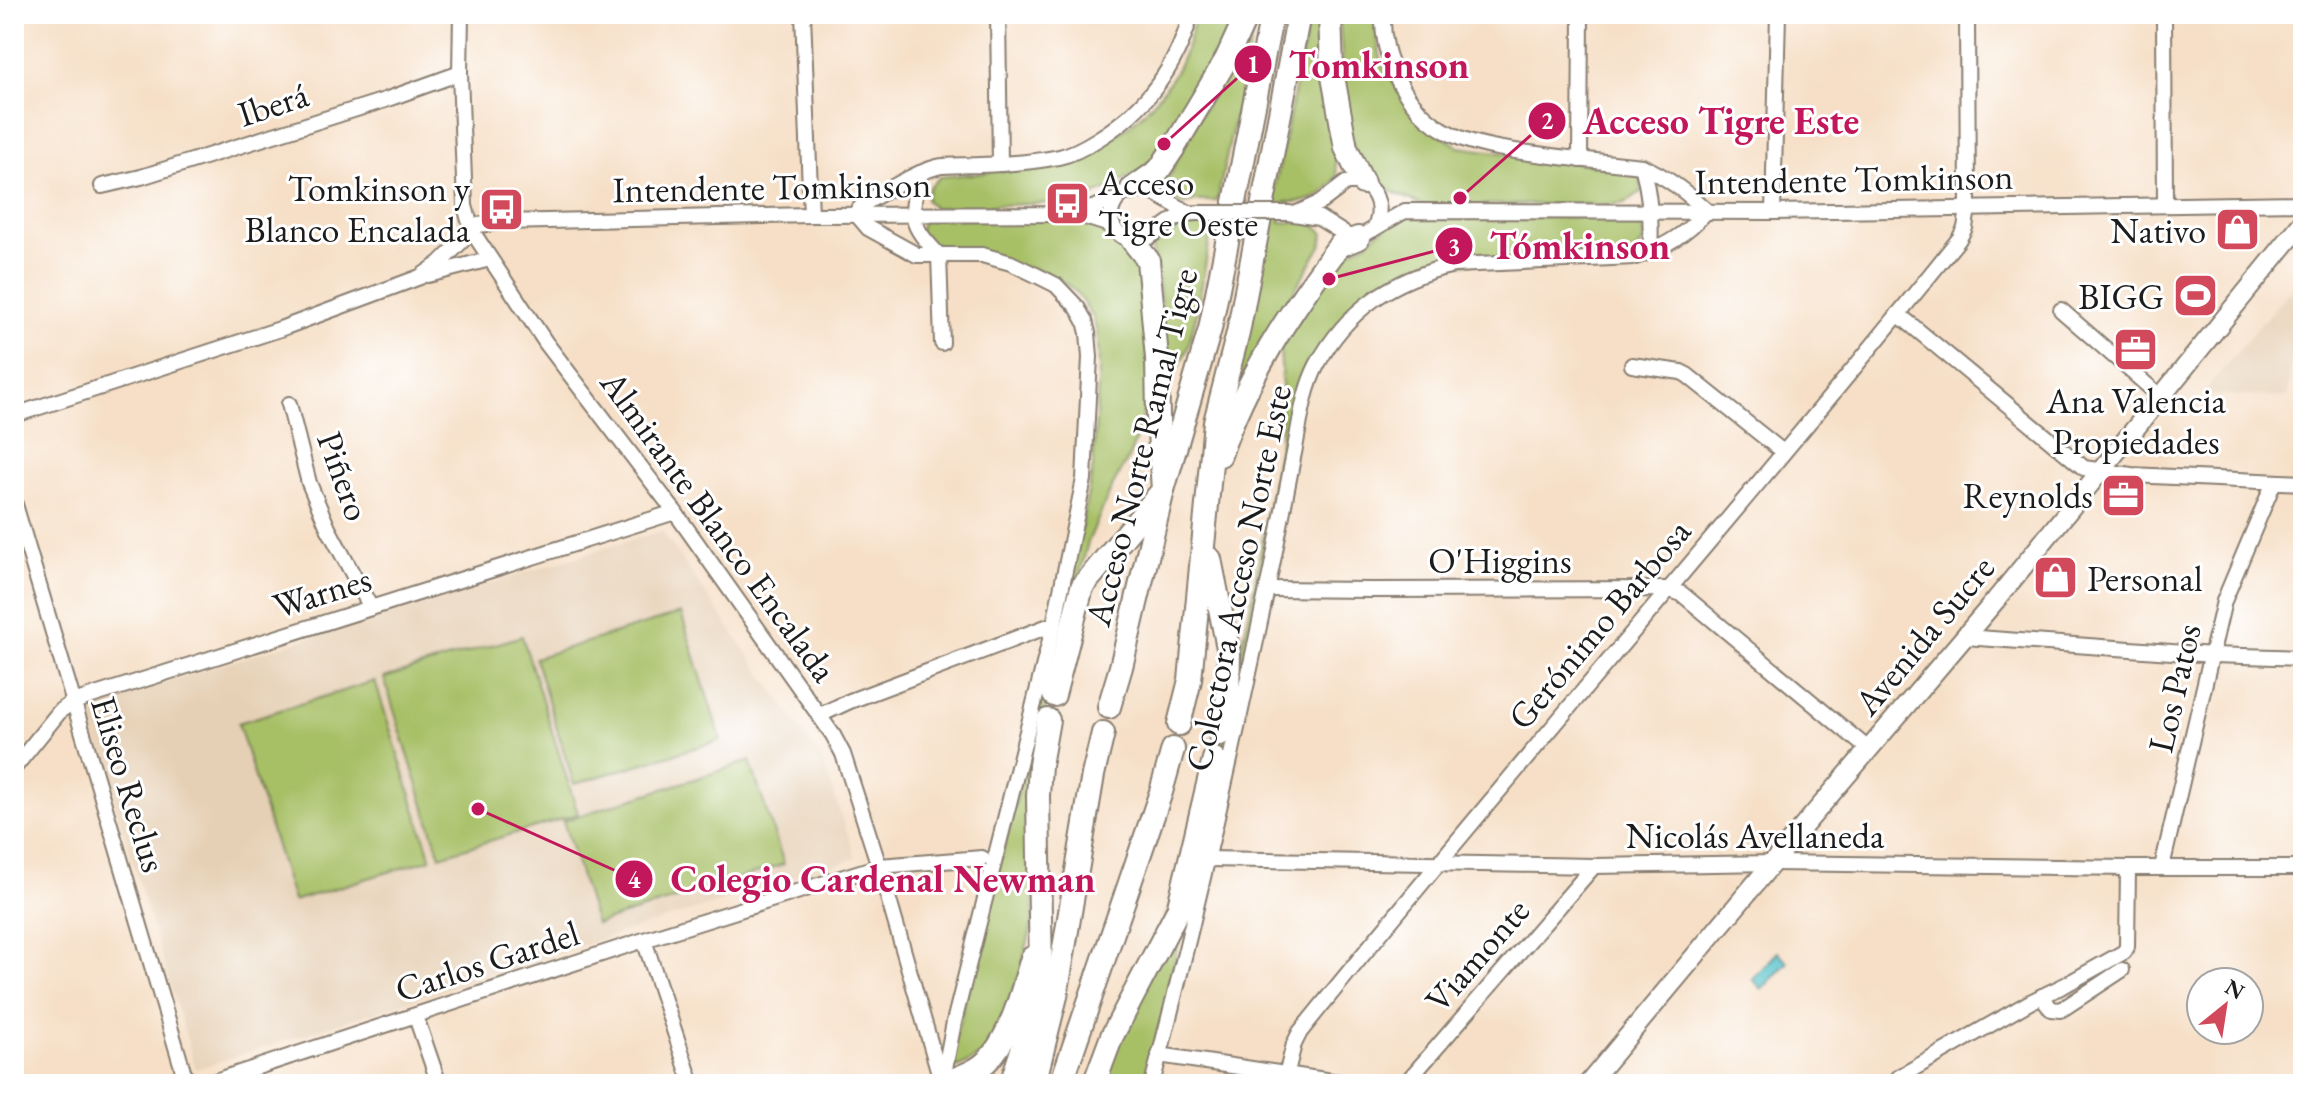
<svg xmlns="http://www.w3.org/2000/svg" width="2317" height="1098" font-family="'EB Garamond',serif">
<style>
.built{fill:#e6d0b5}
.green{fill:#a7c066;stroke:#626e41;stroke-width:2}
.water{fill:#53c1c9;stroke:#386e72;stroke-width:2}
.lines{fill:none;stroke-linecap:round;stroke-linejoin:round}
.minor-casing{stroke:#897e71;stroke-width:18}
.major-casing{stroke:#897e71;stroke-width:22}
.highway-casing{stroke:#897e71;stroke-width:26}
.minor{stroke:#fff;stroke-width:14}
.major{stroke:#fff;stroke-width:18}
.highway{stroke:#fff;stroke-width:22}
.minor-bridge-casing{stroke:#897e71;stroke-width:18;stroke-linecap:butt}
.minor-bridge{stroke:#fff;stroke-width:14}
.labels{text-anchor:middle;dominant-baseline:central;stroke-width:6;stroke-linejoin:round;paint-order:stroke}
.street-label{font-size:36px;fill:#1c1c1c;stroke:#fff}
.poi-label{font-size:36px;fill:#1c1c1c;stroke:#fff;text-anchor:end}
.leader{fill:none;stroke:#c2185b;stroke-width:3}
.callout-dot{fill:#c2185b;stroke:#fff;stroke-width:3}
.mark-label{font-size:24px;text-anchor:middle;font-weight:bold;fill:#fff}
.callout-label{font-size:38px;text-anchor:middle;font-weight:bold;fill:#c2185b;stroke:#fff;stroke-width:6;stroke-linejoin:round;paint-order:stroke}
</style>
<rect width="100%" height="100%" fill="#fff"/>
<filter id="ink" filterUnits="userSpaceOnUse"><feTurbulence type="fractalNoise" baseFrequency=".0125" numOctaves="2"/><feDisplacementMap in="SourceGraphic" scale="16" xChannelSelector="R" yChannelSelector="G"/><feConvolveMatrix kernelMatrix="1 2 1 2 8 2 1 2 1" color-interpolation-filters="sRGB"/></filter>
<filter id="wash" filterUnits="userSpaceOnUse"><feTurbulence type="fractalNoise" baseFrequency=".006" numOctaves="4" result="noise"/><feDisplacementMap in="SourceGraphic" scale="32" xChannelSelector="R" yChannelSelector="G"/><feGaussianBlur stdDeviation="1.8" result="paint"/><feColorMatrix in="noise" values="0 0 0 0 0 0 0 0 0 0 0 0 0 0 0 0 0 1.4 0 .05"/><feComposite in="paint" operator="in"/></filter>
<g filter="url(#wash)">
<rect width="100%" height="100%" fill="#f6dfc6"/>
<g class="built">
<path d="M2303,274V356H2291L2288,397L2201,395Z"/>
<path d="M662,531L822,760L856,858L196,1069L85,706Z"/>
</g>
<g class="green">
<path d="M1196,14H1239L1220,58L1155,159L1136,173L1106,190L1077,202L934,208L926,200L929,187L940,177L1058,166C1110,148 1160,108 1183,56C1189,43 1192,28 1196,14Z"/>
<path d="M1257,14L1217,201H1196L1182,205L1155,188L1172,173L1177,157Z"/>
<path d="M1310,14H1320L1337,176C1324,198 1310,203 1285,202L1280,222C1297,223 1314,218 1324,234L1321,246L1271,329L1231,403Z"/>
<path d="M1339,14H1376L1375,25L1382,65L1412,112L1432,129L1459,147L1630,170L1640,174L1642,191L1627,202L1619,204L1422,205L1393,192L1374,179L1360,165L1347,126Z"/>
<path d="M1409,215L1621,218L1639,223C1649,238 1643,247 1628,255L1439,265L1370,299L1313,367L1295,409L1258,600L1202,859L1176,952L1173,979L1143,1084H1103L1210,798L1251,604L1280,441L1282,384L1280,348L1343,254L1368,243L1377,233Z"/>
<path d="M924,219H1064L1099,225L1122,245L1138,255L1149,380L1146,402L1139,431L1129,457L1112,487L1088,542L1036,743L1033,920L1021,971L988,1052L958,1068L952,1061V1050L1064,614L1093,467L1099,369L1098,338L1093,317L1075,291L1058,278L1037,270L923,250C918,240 918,228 924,219Z"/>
<path d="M1187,224L1212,227L1197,312L1188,348L1168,388L1159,284L1151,245Z"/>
<path d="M681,613L721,740L574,784L535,658Z"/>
<path d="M522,636L578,814L440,856L384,678Z"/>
<path d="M375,681L431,859L293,901L238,723Z"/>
<path d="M750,761L784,864L596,924L563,821Z"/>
</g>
<path class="water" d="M1778,952L1788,962L1762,989L1752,979Z"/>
</g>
<g filter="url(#ink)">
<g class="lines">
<defs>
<g id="minor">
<path d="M461,14L460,73L465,206L472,231L546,343L675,512L833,735L843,754L879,866L941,1080"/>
<path d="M803,14L811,215"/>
<path d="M998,14L1000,164"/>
<path d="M2164,14L2165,205"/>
<path d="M1580,160L1581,14"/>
<path d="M1642,166C1650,195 1652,222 1650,253"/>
<path d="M920,173C910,216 907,222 939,255L942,343"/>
<path d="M102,186L141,177L385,100L460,73"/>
<path d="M1773,212L1778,14"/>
<path d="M1189,213L1154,193L1132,189C1101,201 1106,239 1136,240C1158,241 1167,213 1198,213"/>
<path d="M1288,213L1319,218L1348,236L1358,238L1405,211L1773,212L2303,203"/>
<path d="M1297,213L1321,202L1346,183H1363C1379,193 1383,212 1374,229"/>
<path d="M1076,214L1113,226"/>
<path d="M428,275L490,259"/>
<path d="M2061,310L2162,398"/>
<path d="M1898,314L2084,468L2131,475L2303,483"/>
<path d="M1632,365L1681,372L1687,375L1783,452"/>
<path d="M289,404L309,483L328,528L371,608"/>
<path d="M14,417L21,413L280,329L420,277L440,263L478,225L504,222L811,215L1075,214L1115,200"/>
<path d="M14,501L187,1084"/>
<path d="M1267,589L1372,590L1667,589L1682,594L1868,749"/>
<path d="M1965,637L2213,655L2303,658"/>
<path d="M820,715L850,701L1054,624"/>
<path d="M14,768L60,711L73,702L675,512"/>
<path d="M1207,859L1594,866L1773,863L2128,868H2303"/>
<path d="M2162,867L2224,601L2274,482"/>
<path d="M644,940L692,1084"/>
<path d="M2042,996L2051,1009L2061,1010L2122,970"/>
<path d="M416,1017L439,1084"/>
<path d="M1159,1055L1352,1084"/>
<path d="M1899,1077L2030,1002L2065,985L2124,952L2127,947L2128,868"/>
<path d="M206,1084L644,940L879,866L982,858"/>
<path d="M942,1084L954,1022L1054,624L1084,479L1090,357L1088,333L1085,321L1077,307L1056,285L1036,275L1011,263L982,255H917L868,228L857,215L859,209L865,203C888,190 912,174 937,167C950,164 966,166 980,165C1006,164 1034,162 1059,157C1073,154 1087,146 1098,139C1145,110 1177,67 1191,14"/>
<path d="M1152,1084C1195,920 1232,755 1267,589C1277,544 1285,498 1294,453C1300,424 1303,392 1317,365C1347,309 1393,279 1454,265L1635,257C1662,249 1687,233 1707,211C1686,192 1667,177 1642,166C1607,162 1572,159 1537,154C1474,146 1424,138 1395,74C1387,55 1382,35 1383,14"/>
<path d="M1284,1084L1294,1044L1300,1032C1516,764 1744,507 1959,239L1965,228L1968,208L1967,14"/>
<path d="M1405,1084L1594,866"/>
</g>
<path id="major" d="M1588,1084L1790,842L1995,601L2303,222"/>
<g id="highway">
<path d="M1330,14L1332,71L1346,148L1363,183"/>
<path d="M1132,189L1159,170L1173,149L1226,60L1247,14"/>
<path d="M1220,455C1245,379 1291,310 1339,246L1358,238"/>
<path d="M1210,559L1229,653L1228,697L1220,734"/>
<path d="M1054,695L1082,587L1163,490L1158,417L1157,358L1148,260L1132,240"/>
<path d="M1109,707L1121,667L1163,490L1210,329L1272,14"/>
<path d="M1179,724L1190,680L1215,422L1238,333L1299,14"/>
<path d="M943,1084C954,1079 967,1075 977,1069C1009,1049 1022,992 1032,958"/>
<path d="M1011,1084L1030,1026L1041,976L1038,796L1040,765L1048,720"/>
<path d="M1034,1084L1056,996L1093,775L1103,733"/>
<path d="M1061,1084L1161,792L1173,749"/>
<path d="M1094,1084L1112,1036L1178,910L1214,759"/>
</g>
</defs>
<use href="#minor" class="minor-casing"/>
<use href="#major" class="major-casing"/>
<use href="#highway" class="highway-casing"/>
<use href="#minor" class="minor"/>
<use href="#major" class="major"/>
<use href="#highway" class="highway"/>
<defs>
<path id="minor-bridge" d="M1198,213H1288"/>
</defs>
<use href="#minor-bridge" class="minor-bridge-casing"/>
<use href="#minor-bridge" class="minor-bridge"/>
</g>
</g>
<defs>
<symbol id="bus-square" viewBox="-11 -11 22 22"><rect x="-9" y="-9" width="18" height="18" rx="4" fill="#d1495b" stroke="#fff"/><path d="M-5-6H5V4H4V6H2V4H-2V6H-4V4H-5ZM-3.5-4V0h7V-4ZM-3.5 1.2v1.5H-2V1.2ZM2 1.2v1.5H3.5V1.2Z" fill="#fff"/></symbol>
<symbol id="shop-square" viewBox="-11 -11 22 22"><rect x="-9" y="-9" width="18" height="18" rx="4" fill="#d1495b" stroke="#fff"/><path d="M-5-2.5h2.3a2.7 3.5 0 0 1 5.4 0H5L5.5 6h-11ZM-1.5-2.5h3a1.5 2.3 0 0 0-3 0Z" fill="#fff"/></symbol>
<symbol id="stadium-square" viewBox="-11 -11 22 22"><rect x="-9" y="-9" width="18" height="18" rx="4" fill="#d1495b" stroke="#fff"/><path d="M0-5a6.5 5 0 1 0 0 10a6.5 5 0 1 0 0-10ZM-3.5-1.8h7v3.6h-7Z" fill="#fff"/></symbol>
<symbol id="office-square" viewBox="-11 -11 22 22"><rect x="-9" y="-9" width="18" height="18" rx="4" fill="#d1495b" stroke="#fff"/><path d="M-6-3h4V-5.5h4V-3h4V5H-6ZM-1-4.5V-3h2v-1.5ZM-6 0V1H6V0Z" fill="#fff"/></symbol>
</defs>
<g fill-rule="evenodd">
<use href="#bus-square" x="1042" y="178" width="51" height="51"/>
<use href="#bus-square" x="476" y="184" width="51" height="51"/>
<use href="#shop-square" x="2212" y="204" width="51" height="51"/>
<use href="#stadium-square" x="2170" y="270" width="51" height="51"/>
<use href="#office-square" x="2110" y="324" width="51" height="51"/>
<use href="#office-square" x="2098" y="470" width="51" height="51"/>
<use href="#shop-square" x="2030" y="552" width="51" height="51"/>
</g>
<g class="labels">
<g class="street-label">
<text transform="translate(273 104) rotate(-18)">Iberá</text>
<text transform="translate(1854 179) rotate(-1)">Intendente Tomkinson</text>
<text transform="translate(772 187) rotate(-1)">Intendente Tomkinson</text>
<text transform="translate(1141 447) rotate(-76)">Acceso Norte Ramal Tigre</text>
<text transform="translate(344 476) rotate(70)">Piñero</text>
<text transform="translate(719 526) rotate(54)">Almirante Blanco Encalada</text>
<text x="1500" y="560">O'Higgins</text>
<text transform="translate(1238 578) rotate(-78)">Colectora Acceso Norte Este</text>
<text transform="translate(322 592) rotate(-17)">Warnes</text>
<text transform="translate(1599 624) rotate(-50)">Gerónimo Barbosa</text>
<text transform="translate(1924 635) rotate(-50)">Avenida Sucre</text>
<text transform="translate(2174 688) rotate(-77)">Los Patos</text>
<text transform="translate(129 784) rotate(73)">Eliseo Reclus</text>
<text x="1755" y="835">Nicolás Avellaneda</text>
<text transform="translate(1477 955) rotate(-49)">Viamonte</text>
<text transform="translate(487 961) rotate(-18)">Carlos Gardel</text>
</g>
<g class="poi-label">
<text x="1098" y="182" text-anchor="start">Acceso<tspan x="1098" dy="41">Tigre Oeste</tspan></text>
<text x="470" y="188">Tomkinson y<tspan x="470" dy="41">Blanco Encalada</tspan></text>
<text x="2206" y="230">Nativo</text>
<text x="2164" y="296">BIGG</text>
<text x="2136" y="400" text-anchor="middle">Ana Valencia<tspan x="2136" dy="41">Propiedades</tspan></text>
<text x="2093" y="495">Reynolds</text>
<text x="2087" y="578" text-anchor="start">Personal</text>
</g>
</g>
<path class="leader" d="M1164 144L1253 64M1460 198L1547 121M1329 279L1454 246M478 809L634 879"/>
<g class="callout-dot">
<circle cx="1164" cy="144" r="8"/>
<circle cx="1460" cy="198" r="8"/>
<circle cx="1329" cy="279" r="8"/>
<circle cx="478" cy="809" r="8"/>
<circle cx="1253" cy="64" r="20"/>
<circle cx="1547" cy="121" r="20"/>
<circle cx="1454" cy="246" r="20"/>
<circle cx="634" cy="879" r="20"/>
</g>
<g class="mark-label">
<text x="1253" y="73">1</text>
<text x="1547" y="129">2</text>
<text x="1454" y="255">3</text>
<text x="634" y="888">4</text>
</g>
<g class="callout-label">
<text x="1379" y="78">Tomkinson</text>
<text x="1721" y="134">Acceso Tigre Este</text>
<text x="1580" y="259">Tómkinson</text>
<text x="883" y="892">Colegio Cardenal Newman</text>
</g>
<rect width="2317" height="1098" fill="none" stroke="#fff" stroke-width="48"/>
<g transform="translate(2225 1006) rotate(30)"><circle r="38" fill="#ffffff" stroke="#a4a4a4" stroke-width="2"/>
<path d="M0-6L14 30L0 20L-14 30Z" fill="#d1495b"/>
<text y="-12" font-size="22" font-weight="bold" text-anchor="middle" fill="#1c1c1c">N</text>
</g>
</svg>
